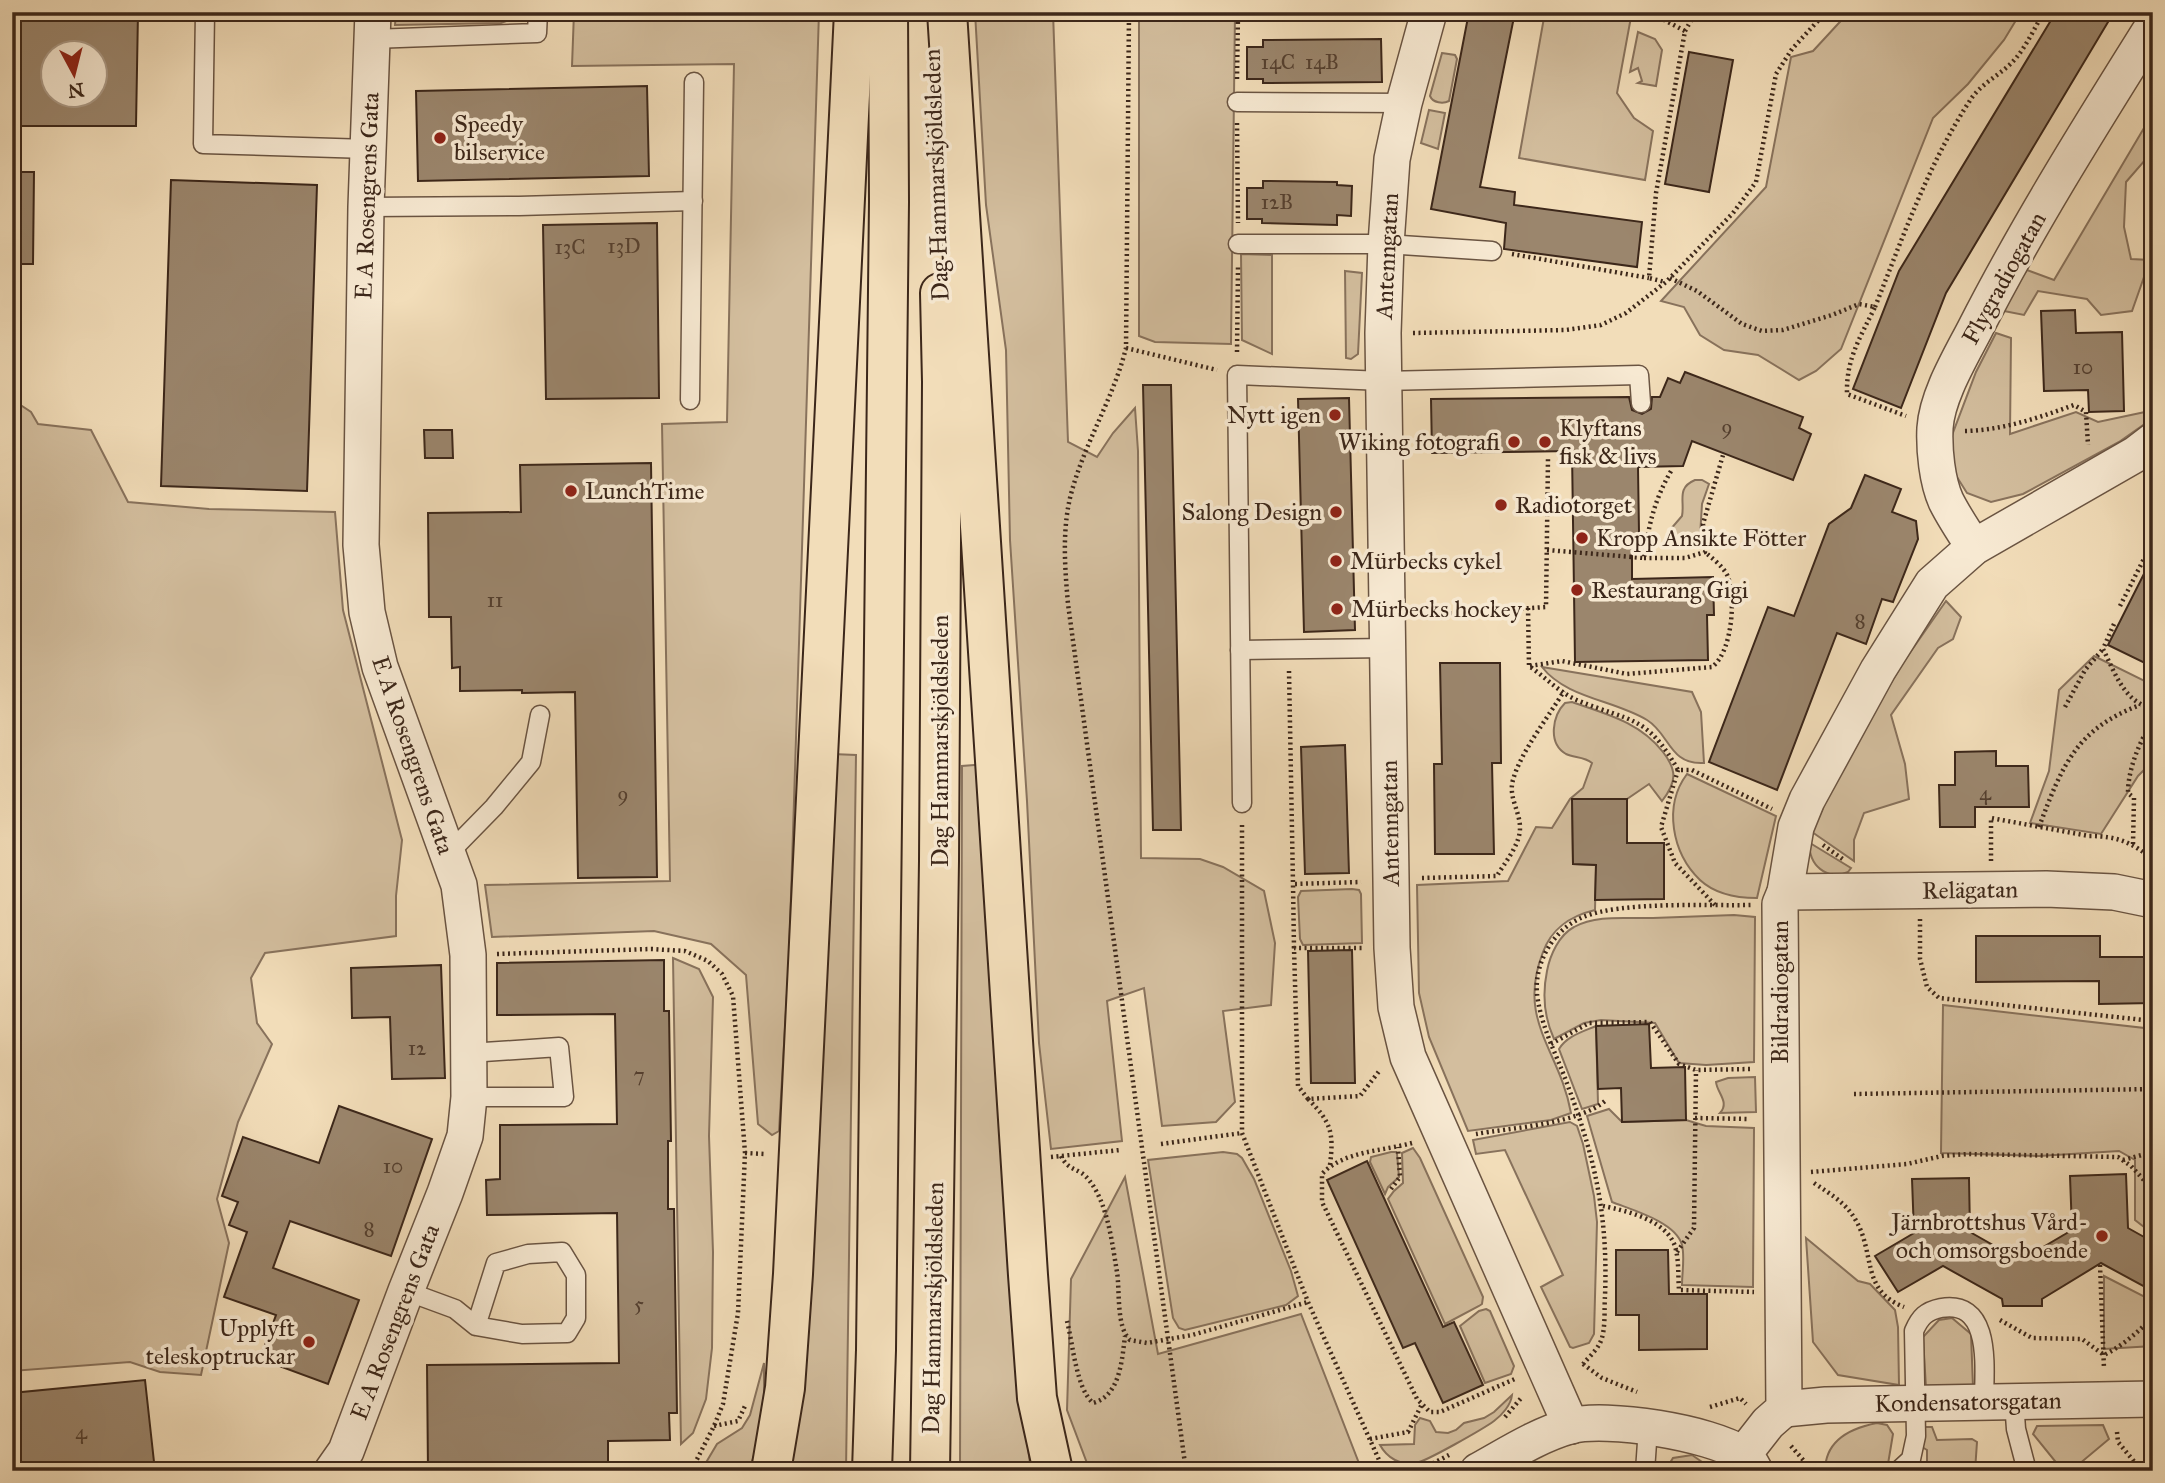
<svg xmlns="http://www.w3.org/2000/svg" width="2165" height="1483" font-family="'IM FELL Great Primer',serif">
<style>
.green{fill:#d3be9e;stroke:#88725c;stroke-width:2}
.building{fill:#9b866d;stroke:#3c271a;stroke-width:2;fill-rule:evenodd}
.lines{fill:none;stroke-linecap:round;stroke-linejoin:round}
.lane-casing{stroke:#6a5442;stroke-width:21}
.street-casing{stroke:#6a5442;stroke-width:38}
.primary-casing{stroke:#3c271a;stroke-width:42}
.path{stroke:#3c271a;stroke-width:4.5;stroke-dasharray:2 3.5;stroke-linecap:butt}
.lane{stroke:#f7e9d2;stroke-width:18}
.street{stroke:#f7e9d2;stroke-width:35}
.primary{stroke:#f2ddb9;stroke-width:38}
.poi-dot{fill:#8f2418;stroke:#f7e9d2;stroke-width:2.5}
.labels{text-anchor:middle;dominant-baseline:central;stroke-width:7;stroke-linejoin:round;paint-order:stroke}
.number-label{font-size:21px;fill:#543f2f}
.poi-label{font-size:24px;fill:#3c271a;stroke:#f7e9d2;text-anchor:start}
.street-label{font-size:24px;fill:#3c271a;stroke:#f7e9d2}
</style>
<rect width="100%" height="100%" fill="#f2ddb9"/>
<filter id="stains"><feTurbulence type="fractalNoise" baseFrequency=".00286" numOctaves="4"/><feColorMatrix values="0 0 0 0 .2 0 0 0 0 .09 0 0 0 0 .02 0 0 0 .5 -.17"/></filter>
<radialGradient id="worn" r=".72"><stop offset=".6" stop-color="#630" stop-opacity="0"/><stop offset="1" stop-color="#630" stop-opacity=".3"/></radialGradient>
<g class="green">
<path d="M396,12H519L517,17L501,23L395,25Z"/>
<path d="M574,12H819L789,959L779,1131L772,1135L758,1124L746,975L711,944L654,931L492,937L485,885L670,881L662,424L727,422L734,64L572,66Z"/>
<path d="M975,12H1053L1068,442L1097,457L1113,433L1135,408L1138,451L1141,858L1200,859L1223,867L1264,891L1275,943L1271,1005L1223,1011L1235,1102L1216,1122L1162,1126L1144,988L1107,1001L1122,1141L1051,1149L1039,1043L1027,801L1010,540L1006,350L986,205Z"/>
<path d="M1139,12H1235L1231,344L1155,342L1139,336Z"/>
<path d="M1545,12H1622L1631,17L1617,93L1634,118L1653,131L1645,180L1519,158Z"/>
<path d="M1849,12H2021L2004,40L1968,84L1933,118L1841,349L1816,371L1799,380L1758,355L1724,350L1700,335L1684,307L1661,301L1766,187L1791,57L1813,51Z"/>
<path d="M1638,32L1655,39L1662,50L1656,86L1638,83L1642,81L1638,68L1630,72Z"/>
<path d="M1442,53L1455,55L1457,59L1449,101C1443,104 1433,103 1430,96Z"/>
<path d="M1429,110L1445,113L1438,149L1421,143Z"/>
<path d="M2144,128L2153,140V151L2126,182L2124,227L2131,259L2150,260L2132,311L2101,315L2087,299L2038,291L2024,315L1999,310L2027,270L2054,280Z"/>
<path d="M1241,254L1272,255V354L1242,340Z"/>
<path d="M1345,271L1362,273L1358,354L1351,359L1346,358Z"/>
<path d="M1996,333L2011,338L2010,434L2076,412L2098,422L2145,412L2146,423L2119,442L2023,494L1991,502L1967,493L1955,474L1951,438L1976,372Z"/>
<path d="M19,404L31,412L38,424L91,430L128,502L209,509L335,512L343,610L402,840L396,896V936L265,953L251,978L257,1023L272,1044L238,1122L217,1199L229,1243L201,1375L160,1372L130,1362L12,1371V407Z"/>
<path d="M1695,480H1702L1709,484L1702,504L1700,537L1693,538L1692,543L1679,546L1670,540L1669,531L1682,516C1685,501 1676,488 1695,480Z"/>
<path d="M1946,601L1961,617L1953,639L1938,648L1891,715L1905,764L1909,799L1864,813L1854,840V861L1812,832L1839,772L1902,664Z"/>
<path d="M2094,656L2153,685V761L2138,776L2101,834L2030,823L2049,771L2059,690Z"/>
<path d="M1542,667L1692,692L1701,712L1704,763C1669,765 1670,734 1647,720C1614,700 1566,698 1542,667Z"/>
<path d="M1572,702C1606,714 1640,722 1663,752C1677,770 1677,782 1662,801L1649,784L1627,799H1572L1573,864L1596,865L1595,910C1570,916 1552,928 1543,952C1516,1021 1560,1050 1571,1113L1551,1120L1468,1131L1429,1037L1419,993L1417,885L1508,881L1536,827L1552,828L1570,799L1583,788L1592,763C1584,756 1574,758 1566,754C1547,743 1553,715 1565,703Z"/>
<path d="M832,754L856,755L846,1471H789Z"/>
<path d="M987,764L1012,1324L1031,1471H960L962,766Z"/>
<path d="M1687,774L1776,816L1757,898C1737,898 1715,894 1700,880C1672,853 1663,806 1687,774Z"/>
<path d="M1810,843L1851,868L1848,872C1828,882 1807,864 1810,843Z"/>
<path d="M1352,889L1359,890L1361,894L1362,943L1303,945L1300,939L1298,897L1301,891Z"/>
<path d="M1734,915L1755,917L1754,1062L1706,1065L1679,1063L1655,1023L1601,1020L1584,1023L1554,1039C1544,1017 1542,995 1547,971C1550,955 1559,935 1574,927C1597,914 1628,919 1653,918C1680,917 1707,916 1734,915Z"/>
<path d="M673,958L699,969L713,997L709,1136L713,1252L712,1348L706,1399L693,1433L681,1444Z"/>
<path d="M1943,1005L2153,1029V1234L2135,1220V1160L2119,1151L2039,1156L1941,1153Z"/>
<path d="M1596,1026L1598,1104L1582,1109L1559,1049C1567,1036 1582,1032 1596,1026Z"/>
<path d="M1755,1077L1756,1112L1720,1113C1730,1102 1717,1093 1716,1082L1728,1078Z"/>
<path d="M1609,1109L1622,1122L1686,1120L1706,1126L1754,1128L1753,1287L1682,1285C1682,1273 1685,1257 1682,1245C1676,1222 1632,1210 1612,1202L1587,1116Z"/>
<path d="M1570,1122L1577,1126L1583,1144L1594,1196L1597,1222L1594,1334L1589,1343L1573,1348L1570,1347L1541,1287L1563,1275L1505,1150L1476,1154L1473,1140Z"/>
<path d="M1413,1148L1420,1158L1483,1297L1482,1304L1479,1306L1445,1324L1388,1199L1394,1191L1403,1183L1402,1153Z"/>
<path d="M1223,1152L1237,1154L1242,1158L1254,1179L1291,1271L1298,1296L1286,1305L1185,1330L1179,1328L1173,1318L1148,1160Z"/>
<path d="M1391,1152H1396L1397,1154L1399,1177L1388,1187L1385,1194L1370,1162L1371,1157Z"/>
<path d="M1125,1177L1158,1354L1301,1314L1362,1471H1090L1067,1410L1071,1279Z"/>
<path d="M1806,1238L1858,1281L1870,1284L1895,1310L1898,1327L1899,1385L1838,1375L1813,1342Z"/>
<path d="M2104,1276L2153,1301V1346L2104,1349Z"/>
<path d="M1486,1309L1490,1311L1514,1366L1511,1374L1485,1383L1460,1326L1479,1311Z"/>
<path d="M1952,1318L1971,1334L1973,1387L1926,1388L1923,1337L1939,1320Z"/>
<path d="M764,1363V1424L749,1471H701L717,1444L742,1428L750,1415Z"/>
<path d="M1512,1395C1511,1405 1502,1415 1494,1421C1483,1429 1427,1461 1416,1463C1401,1466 1387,1458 1380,1445L1414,1444L1415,1425L1420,1418L1430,1421L1436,1432L1448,1433L1456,1430L1464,1423L1484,1418L1494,1412Z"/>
<path d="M1877,1423L1887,1425L1893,1434L1888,1464L1884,1471H1825C1825,1440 1851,1428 1877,1423Z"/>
<path d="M2103,1425L2109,1439L2078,1465L2063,1471L2033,1434L2037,1426Z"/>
<path d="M1920,1427H1932L1937,1440L1972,1439L1977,1442L1975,1471H1927V1450L1922,1447Z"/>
<path d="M1692,1455L1715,1471H1665L1673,1458Z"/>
</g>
<g class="building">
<path d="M12,12H138L136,126H12ZM52,52H94V94H52Z"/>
<path d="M1469,12H1515L1480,187L1515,192L1514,205L1642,222L1637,267L1504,249L1506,223L1431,209Z"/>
<path d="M2056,12H2114L1946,293L1901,408L1853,389L1899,271Z"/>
<path d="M1381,39L1382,82L1263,83V79H1247V47H1263V40Z"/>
<path d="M1689,52L1733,60L1709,192L1665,184Z"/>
<path d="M647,86L649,176L418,181L416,91Z"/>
<path d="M12,172H34L33,264H12Z"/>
<path d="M171,180L317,185L307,491L161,486Z"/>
<path d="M1263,181L1337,182V185L1352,186L1351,216L1337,215V225L1262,223V219H1247V188H1263Z"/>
<path d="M657,223L659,398L546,399L543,225Z"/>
<path d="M2075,310L2076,333L2122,332L2124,411L2089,412L2088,390L2044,391L2041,311Z"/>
<path d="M1685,372L1803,417L1799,428L1811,434L1793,480L1692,441L1683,466L1638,467L1639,532L1632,547V579L1713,577L1714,615H1707L1708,660L1575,662L1572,451L1432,453L1431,399L1629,397L1632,410L1642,414L1651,409L1652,397H1660L1668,378L1680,383Z"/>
<path d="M1143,385H1171L1181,830H1153Z"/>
<path d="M1349,398L1355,630L1304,632L1298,399Z"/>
<path d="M424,430H452L453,458H425Z"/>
<path d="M651,463L657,877L578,878L575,692L522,693V690L460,691V667L452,668L451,617H429L428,513L521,512L520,465Z"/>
<path d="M1865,475L1901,489L1892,512L1916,521L1918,539L1893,602L1882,599L1866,644L1837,633L1777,790L1709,762L1768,607L1794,616L1829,524L1851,508Z"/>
<path d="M2153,556V667L2108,645Z"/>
<path d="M1440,663H1500L1501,763H1492L1494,854H1435L1434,764H1442Z"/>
<path d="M1345,745L1349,873L1305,874L1301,747Z"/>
<path d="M1996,751V766H2028L2029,807H1975V827H1940L1939,785H1955V752Z"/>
<path d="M1572,799H1627V843H1664V899L1595,900L1596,865L1573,864Z"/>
<path d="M1976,936H2100V957H2153V1003L2099,1004V981L1976,982Z"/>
<path d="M1352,950L1355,1083H1311L1308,951Z"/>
<path d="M664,960V1011H669L671,1141H668V1209H674L677,1413H669L670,1440L608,1441V1471H428L427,1365L619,1363L617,1213L487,1215L486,1180L500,1179V1125L617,1124L615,1014L497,1015V963Z"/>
<path d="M441,965L445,1078L392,1079L390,1017L352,1018L351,968Z"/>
<path d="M1649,1024L1651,1068L1685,1067L1686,1120L1622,1122L1621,1088L1598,1089L1596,1026Z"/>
<path d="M339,1106L432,1139L391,1256L290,1221L273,1268L359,1300L328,1384L260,1359L276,1315L224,1297L247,1232L229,1225L238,1202L222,1196L243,1137L319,1163Z"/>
<path d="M1367,1161L1443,1327L1454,1322L1483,1385L1443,1403L1415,1343L1403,1348L1327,1180Z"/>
<path d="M2126,1174L2128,1228L2153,1242V1274L2145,1287L2101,1263L2042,1299V1306H2003L2002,1299L1943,1266L1898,1292L1875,1256L1914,1233L1912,1179L1969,1178L1970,1232L2009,1254L2033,1253L2072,1230L2070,1176Z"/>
<path d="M1616,1250H1668L1669,1294H1707V1349L1639,1350V1315H1616Z"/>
<path d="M145,1380L155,1471H12V1393Z"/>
</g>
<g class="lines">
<defs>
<g id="lane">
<path d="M205,12L203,144L368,149"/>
<path d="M372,39L537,33L538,12"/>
<path d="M1237,102L1404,103"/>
<path d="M366,207L519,206L693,201"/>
<path d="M1238,244H1386L1492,251"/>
<path d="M690,400L694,82"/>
<path d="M1240,650L1389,648"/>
<path d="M1242,803L1237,375L1383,381L1639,375L1641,403"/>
<path d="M448,854L494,807L531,762L540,715"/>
<path d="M469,1053L559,1047L564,1097H469"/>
<path d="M406,1291L455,1309L476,1326L522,1334L567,1333L576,1318V1275L562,1252L528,1254L496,1263L476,1326"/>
<path d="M2014,1401L2016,1429L2027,1471"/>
<path d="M1645,1471L1648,1428"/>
<path d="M1898,1471L1911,1459L1916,1436L1914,1331C1920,1317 1926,1311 1941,1308C1993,1299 1984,1370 1984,1402"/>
</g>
<g id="street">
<path d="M1429,12L1404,103L1392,159L1386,244L1383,333L1392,948L1396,1007L1408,1057L1571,1426"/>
<path d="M1974,547C1964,532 1954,517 1946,501C1937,481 1934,450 1935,428C1937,396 1960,358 1975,329C2028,225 2091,125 2153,26"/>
<path d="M1785,892L2046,889L2114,892L2153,900"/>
<path d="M1784,1409L1826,1405L2153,1399"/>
<path d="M1743,1455L1768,1423L1784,1409L1780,904L1785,892L1796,827L1807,800L1878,670L1932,584L1974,547L2136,454L2153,441"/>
<path d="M332,1471L346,1451L406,1291L445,1193L465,1136L469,1097L468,955L459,885L380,667L367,612L361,545L366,207L373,12"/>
<path d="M1478,1471C1507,1455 1538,1435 1570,1426C1606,1416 1711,1433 1742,1454C1747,1458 1752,1465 1755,1471"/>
</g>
<g id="primary">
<path d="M947,12L1028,1275L1037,1398L1053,1471"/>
<path d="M771,1471L785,1388L793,1274L854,12"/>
<path d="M872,1471L876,1350L889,202L888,12"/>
<path d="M930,1471L939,861L942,382L940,293"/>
</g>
</defs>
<use href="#lane" class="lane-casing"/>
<use href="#street" class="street-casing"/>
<use href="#primary" class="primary-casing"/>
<g class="path">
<path d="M1129,12L1126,348C1113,400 1083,445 1070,498C1062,533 1065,569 1068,604L1186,1471"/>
<path d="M1649,12L1685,31L1656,193L1649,278L1665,282"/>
<path d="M1685,31L1696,12"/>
<path d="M1237,79L1238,12"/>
<path d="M1237,123L1238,223"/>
<path d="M1512,254L1649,278"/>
<path d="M1670,278L1697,291L1742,324L1762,331L1783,330L1832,315L1859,304L1875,307C1860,338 1846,359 1847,394L1906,416"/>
<path d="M2153,306V389"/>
<path d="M1875,307C1903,237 1928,165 1969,102C1981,82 2002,75 2016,58C2027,45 2035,27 2044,12"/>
<path d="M1413,333L1566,330L1601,325L1626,313L1666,282L1733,213L1756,182L1776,74L1792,49L1826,12"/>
<path d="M1126,348L1217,370"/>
<path d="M1237,352L1238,267"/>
<path d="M1965,431C2003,430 2038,418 2074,405L2086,412L2088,445"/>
<path d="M1547,550L1644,558C1649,524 1654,501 1671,471"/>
<path d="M1644,558H1685L1705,552L1703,524L1723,455"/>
<path d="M2120,606L2153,541"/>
<path d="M1528,608L1529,666C1545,677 1561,694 1579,701C1631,722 1647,715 1678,770H1692L1772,809"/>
<path d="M1417,616L1546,607L1548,458"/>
<path d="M2114,624L2103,649C2115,673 2124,702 2153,709"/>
<path d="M1530,666L1562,661L1627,674L1712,667C1732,652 1736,600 1728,577C1724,567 1713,559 1705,552"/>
<path d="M1289,671L1293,884"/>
<path d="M2065,707L2085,670L2103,649"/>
<path d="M1678,770L1661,827L1675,863L1715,905"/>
<path d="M1242,825V1133L1308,1302L1384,1471"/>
<path d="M2039,827C2062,766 2076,729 2140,705"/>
<path d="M2133,844L2134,798L2128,793C2128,768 2140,741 2153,720"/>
<path d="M1823,845L1844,860"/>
<path d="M1991,861V818L2089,836C2117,836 2132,842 2153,860"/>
<path d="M1422,878L1497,876C1505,862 1520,845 1520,828C1520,811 1508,797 1513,780C1520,753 1549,716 1564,691"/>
<path d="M1920,919V959L1927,987L1939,998L2153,1021"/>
<path d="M1294,948L1293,884L1361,882"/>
<path d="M497,954L651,949L685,951L708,961L722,974L733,996L745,1153L738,1313L723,1404L714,1426L691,1471"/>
<path d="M1551,1044L1589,1023L1650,1022L1679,1064L1696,1070L1751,1069"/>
<path d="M1854,1094L2153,1089"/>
<path d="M1308,1099L1298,1086L1294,948H1363"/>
<path d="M1695,1118L1750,1119"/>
<path d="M1476,1134C1510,1128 1578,1124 1605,1101"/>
<path d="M1412,1143C1383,1151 1343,1151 1322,1174V1202L1417,1399L1430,1412H1440L1517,1378"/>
<path d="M1161,1144L1242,1133"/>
<path d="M745,1153L765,1154"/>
<path d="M1061,1156C1069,1172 1079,1167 1089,1180C1108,1204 1112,1243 1117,1272C1120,1291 1116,1327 1130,1340L1147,1343L1192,1335L1308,1302"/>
<path d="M1051,1157L1120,1150"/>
<path d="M2123,1160L2153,1152"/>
<path d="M1330,1165C1334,1132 1331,1122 1308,1099L1360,1096L1380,1070"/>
<path d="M1811,1172L1907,1164L1942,1156L1968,1154L2118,1157L2131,1166L2153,1190"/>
<path d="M1814,1183C1830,1194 1845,1202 1855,1219C1876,1253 1860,1290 1904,1307"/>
<path d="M1391,1189L1400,1177L1398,1147"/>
<path d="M1603,1206C1628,1211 1670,1221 1676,1250C1679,1263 1678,1277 1679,1290L1754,1292"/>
<path d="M1677,1252L1694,1228L1696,1070"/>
<path d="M2100,1265L2104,1369"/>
<path d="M2000,1320L2032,1338L2082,1339L2104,1355C2122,1346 2140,1331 2153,1316"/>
<path d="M1067,1321C1073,1344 1076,1388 1093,1403C1120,1396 1122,1360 1125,1336"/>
<path d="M1583,1364C1588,1358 1596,1351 1600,1343C1606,1331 1604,1310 1605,1296C1608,1219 1596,1161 1569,1089C1558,1057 1541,1028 1537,994C1534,962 1554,929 1583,917C1623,901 1706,906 1751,905"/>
<path d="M1583,1364L1602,1378L1637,1392"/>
<path d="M1710,1407L1740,1398L1746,1404"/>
<path d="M1505,1417L1522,1397"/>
<path d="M714,1426L738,1421L745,1406"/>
<path d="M2117,1432L2118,1442L2142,1471"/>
<path d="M1370,1439L1408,1432L1422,1404"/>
<path d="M1791,1446L1805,1462L1808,1471"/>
<path d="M1418,1471L1449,1455"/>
</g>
<use href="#lane" class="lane"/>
<use href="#street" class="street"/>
<use href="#primary" class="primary"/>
</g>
<g class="poi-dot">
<circle cx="440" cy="138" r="7"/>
<circle cx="1335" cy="415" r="7"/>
<circle cx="1514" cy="442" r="7"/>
<circle cx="1545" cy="442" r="7"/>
<circle cx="571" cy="491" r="7"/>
<circle cx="1501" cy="505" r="7"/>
<circle cx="1336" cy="512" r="7"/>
<circle cx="1582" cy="538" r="7"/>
<circle cx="1336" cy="561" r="7"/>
<circle cx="1577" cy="590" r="7"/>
<circle cx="1337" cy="609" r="7"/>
<circle cx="2102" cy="1236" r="7"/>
<circle cx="309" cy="1342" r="7"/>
</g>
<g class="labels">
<g class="number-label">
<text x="1278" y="62">14C</text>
<text x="1322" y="62">14B</text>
<text x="1277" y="202">12B</text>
<text x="624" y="246">13D</text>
<text x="570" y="247">13C</text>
<text x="2083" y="367">10</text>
<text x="1727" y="427">9</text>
<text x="495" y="600">11</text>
<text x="1860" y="621">8</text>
<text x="1985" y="793">4</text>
<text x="623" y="794">9</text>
<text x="417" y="1048">12</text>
<text x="639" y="1075">7</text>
<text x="393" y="1166">10</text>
<text x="369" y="1229">8</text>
<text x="639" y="1304">5</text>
<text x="81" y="1432">4</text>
</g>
<g class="poi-label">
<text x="454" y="124">Speedy<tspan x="454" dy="28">bilservice</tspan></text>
<text x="1321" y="415" text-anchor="end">Nytt igen</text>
<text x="1559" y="428">Klyftans<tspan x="1559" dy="28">fisk &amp; livs</tspan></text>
<text x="1500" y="442" text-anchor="end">Wiking fotografi</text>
<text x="585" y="491">LunchTime</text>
<text x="1515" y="505">Radiotorget</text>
<text x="1322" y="512" text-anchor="end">Salong Design</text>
<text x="1596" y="538">Kropp Ansikte Fötter</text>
<text x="1350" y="561">Mürbecks cykel</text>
<text x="1591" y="590">Restaurang Gigi</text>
<text x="1351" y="609">Mürbecks hockey</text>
<text x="2088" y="1222" text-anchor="end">Järnbrottshus Vård-<tspan x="2088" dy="28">och omsorgsboende</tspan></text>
<text x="295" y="1328" text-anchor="end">Upplyft<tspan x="295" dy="28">teleskoptruckar</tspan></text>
</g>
<g class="street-label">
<text transform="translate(936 175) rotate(-92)">Dag Hammarskjöldsleden</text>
<text transform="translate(367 196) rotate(-88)">E A Rosengrens Gata</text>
<text transform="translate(1387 256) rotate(-87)">Antenngatan</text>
<text transform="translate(2004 278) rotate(-61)">Flygradiogatan</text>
<text transform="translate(940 741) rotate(-90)">Dag Hammarskjöldsleden</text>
<text transform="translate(413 755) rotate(71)">E A Rosengrens Gata</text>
<text transform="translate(1390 823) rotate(-91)">Antenngatan</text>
<text transform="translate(1970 890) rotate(-1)">Relägatan</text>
<text transform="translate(1780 992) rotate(-90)">Bildradiogatan</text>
<text transform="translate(933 1308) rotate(-89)">Dag Hammarskjöldsleden</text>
<text transform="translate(395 1322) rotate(-69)">E A Rosengrens Gata</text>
<text transform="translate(1968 1402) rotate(-1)">Kondensatorsgatan</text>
</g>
</g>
<rect width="2165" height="1483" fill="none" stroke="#f2ddb9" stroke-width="42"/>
<rect x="14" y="14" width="2137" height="1455" fill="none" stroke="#3c271a" stroke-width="3.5"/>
<rect x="21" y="21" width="2123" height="1441" fill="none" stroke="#3c271a" stroke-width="2"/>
<g transform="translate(74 74) rotate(173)"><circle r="33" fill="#f7e9d2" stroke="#ac9b88" stroke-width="2"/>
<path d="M0-5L12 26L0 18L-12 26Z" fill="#8f2418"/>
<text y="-10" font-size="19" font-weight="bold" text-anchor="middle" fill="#3c271a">N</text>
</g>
<rect width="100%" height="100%" filter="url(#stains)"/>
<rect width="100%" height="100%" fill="url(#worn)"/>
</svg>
